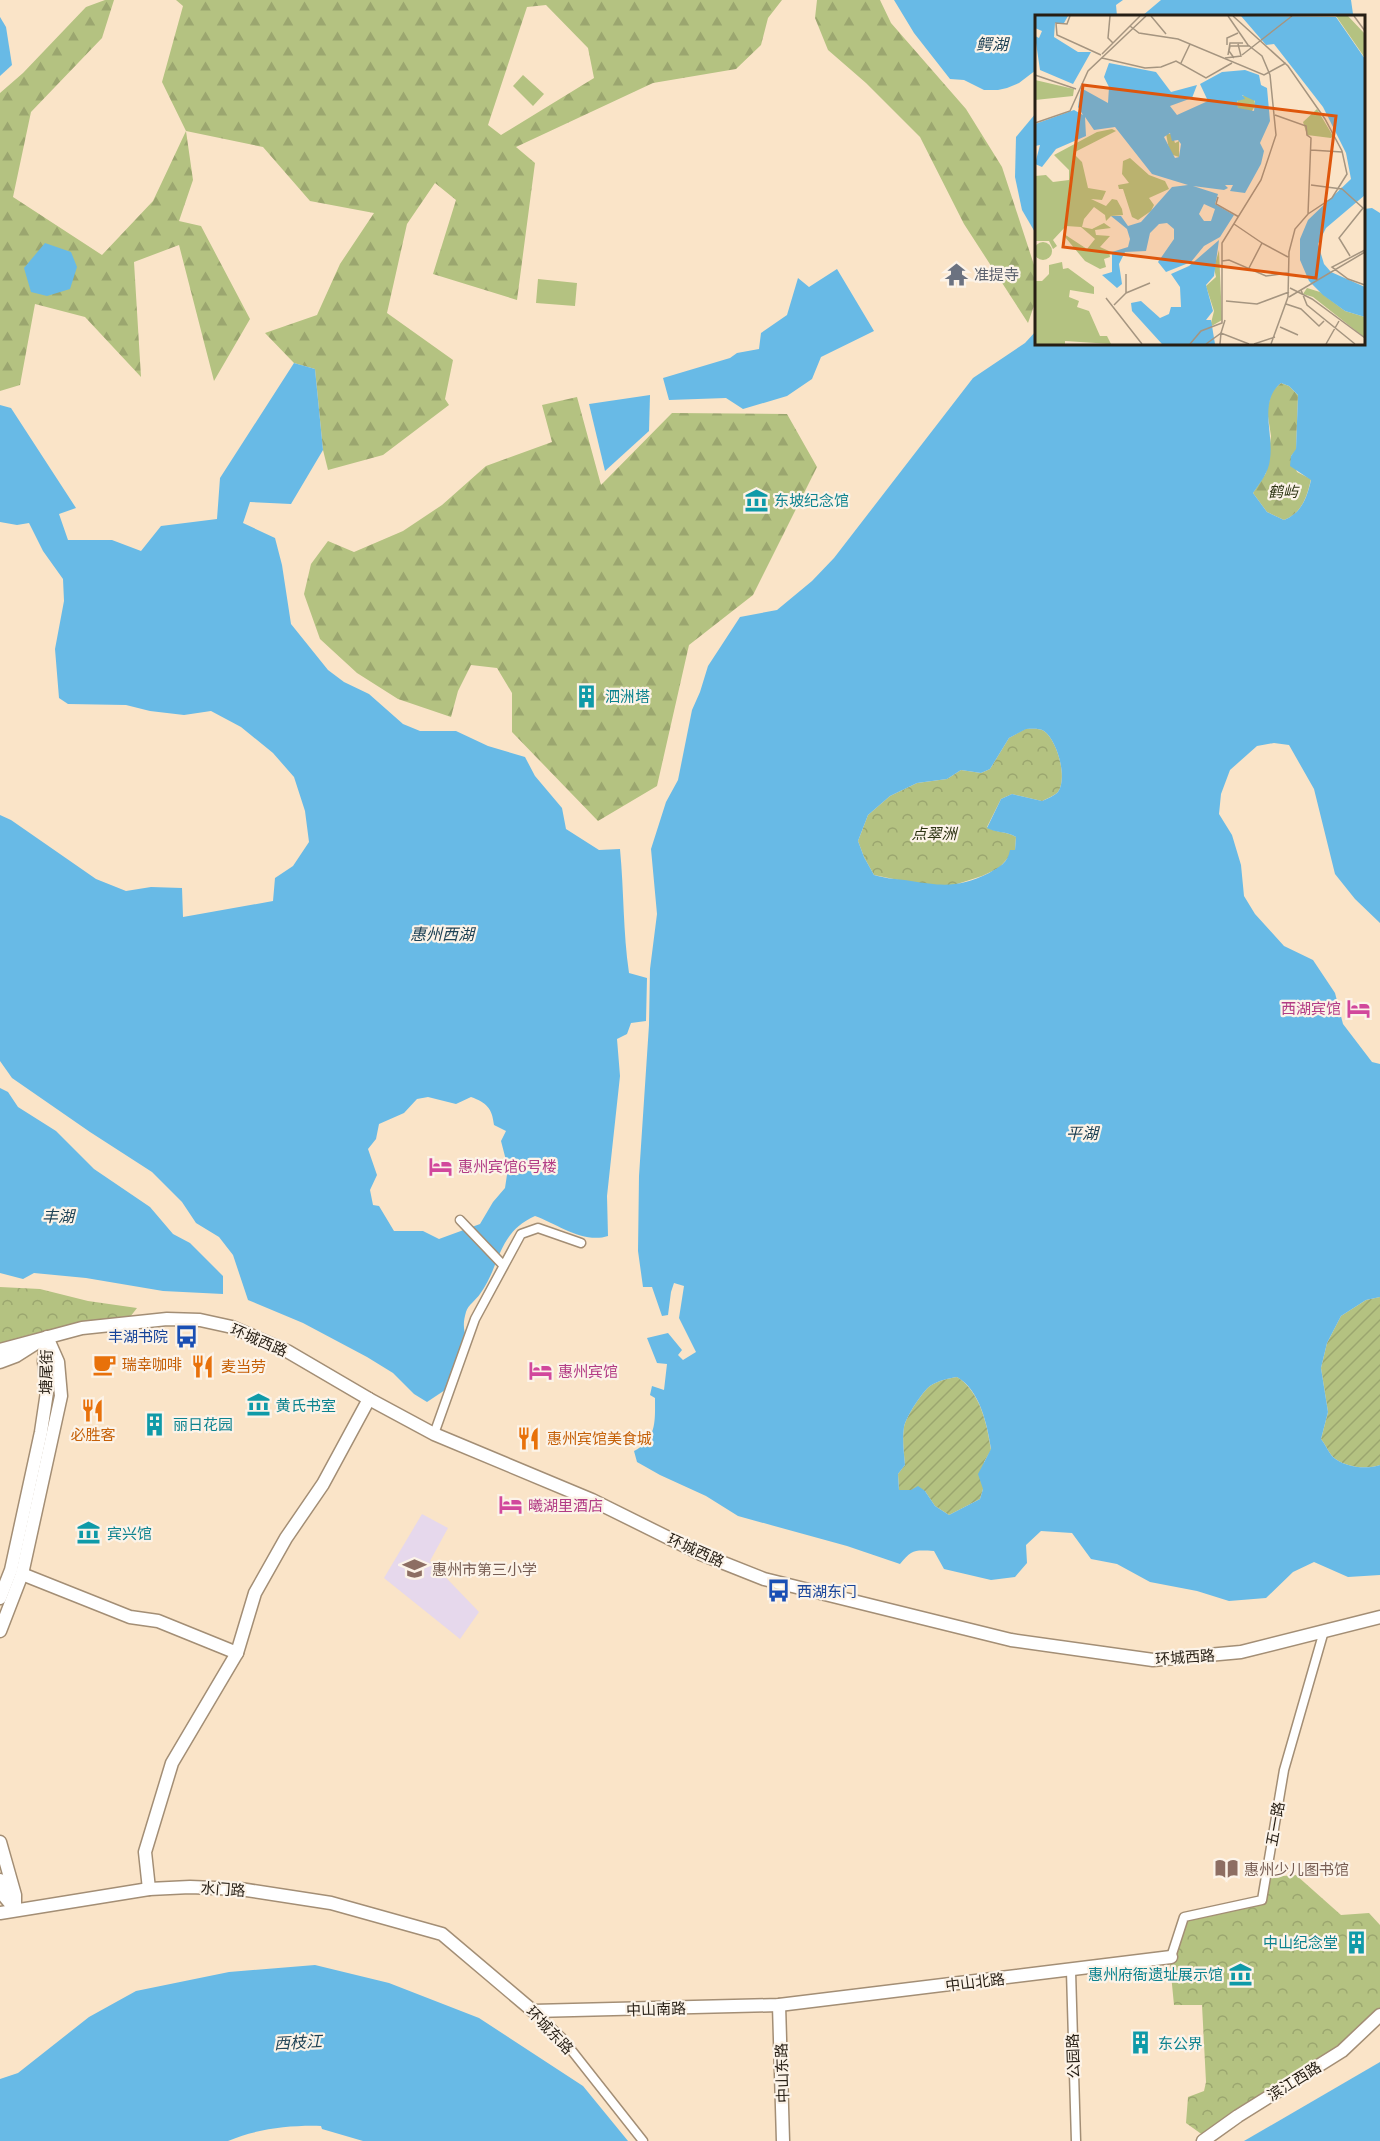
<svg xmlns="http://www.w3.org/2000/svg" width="1380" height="2141" font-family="Lora,'Noto Sans SC',serif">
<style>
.education{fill:#e6d8ec}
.forest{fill:url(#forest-firs);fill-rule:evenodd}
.park{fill:url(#park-crowns)}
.garden{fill:url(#garden-furrows)}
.pitch{fill:#b4c281}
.water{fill:#68bae6;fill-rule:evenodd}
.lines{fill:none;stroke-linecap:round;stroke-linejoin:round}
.street-casing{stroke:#a38e75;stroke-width:11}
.secondary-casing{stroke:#a38e75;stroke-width:15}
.street{stroke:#fff;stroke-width:8}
.secondary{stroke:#fff;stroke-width:12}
.labels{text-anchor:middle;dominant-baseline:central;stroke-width:4.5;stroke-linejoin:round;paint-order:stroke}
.worship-label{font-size:15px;fill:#5b616d;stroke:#fcf3e8;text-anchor:start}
.park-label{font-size:15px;font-style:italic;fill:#2d3413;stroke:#fcf3e8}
.culture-label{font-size:15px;fill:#0d838f;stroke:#fcf3e8;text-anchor:start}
.hotel-label{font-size:15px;fill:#b23c85;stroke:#fcf3e8;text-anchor:start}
.transit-label{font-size:15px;fill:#164399;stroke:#fcf3e8;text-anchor:end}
.street-label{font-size:15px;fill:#261e14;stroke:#fcf3e8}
.food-label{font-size:15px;fill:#c56008;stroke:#fcf3e8;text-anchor:start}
.education-label{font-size:15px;fill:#785e54;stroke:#fcf3e8;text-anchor:start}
.water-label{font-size:16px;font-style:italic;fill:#1e4255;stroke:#fcf3e8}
.inset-road{fill:none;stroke:#a59580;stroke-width:1.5}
.view{fill:#de560c;fill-opacity:0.15;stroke:#de560c;stroke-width:3}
.inset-edge{fill:none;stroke:#261e14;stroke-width:3}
</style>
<defs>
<pattern id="forest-firs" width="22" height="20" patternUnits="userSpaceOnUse" patternTransform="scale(1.5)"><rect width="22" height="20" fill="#b4c281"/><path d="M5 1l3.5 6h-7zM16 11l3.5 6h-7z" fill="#9ba66f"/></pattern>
<pattern id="park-crowns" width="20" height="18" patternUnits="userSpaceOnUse" patternTransform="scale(1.5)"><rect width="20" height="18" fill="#b4c281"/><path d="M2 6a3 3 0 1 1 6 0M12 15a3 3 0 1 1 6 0" fill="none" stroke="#9ba66f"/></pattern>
<pattern id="garden-furrows" width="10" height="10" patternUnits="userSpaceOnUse" patternTransform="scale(1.5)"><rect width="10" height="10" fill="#b4c281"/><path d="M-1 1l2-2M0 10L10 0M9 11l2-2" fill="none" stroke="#9ba66f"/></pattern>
</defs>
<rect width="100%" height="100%" fill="#fae4c8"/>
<path class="education" d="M422,1514L448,1528L430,1561L479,1612L460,1639L384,1578Z"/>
<g class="forest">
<path d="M105,0H114L102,38L31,112L13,197L102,255L153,201L186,131L162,82L183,6L176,0H782L768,18L761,45L736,69L653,83L516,147L535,163L517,300L433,274L456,200L435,183L407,224L387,313L453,360L445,399L449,405L383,455L328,470L323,450L315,369L294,363L265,333L317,315L340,264L374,213L310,201L263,147L186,131L193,180L179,221L201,226L250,319L214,381L179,245L134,262L141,377L85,317L35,304L20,385L0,391V93L23,73L86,7ZM546,5L588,48L594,78L501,135L488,125L527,7Z"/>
<path d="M817,0H880L891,23L966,109L1002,167L1036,271V300L1028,323L964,224L920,137L866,83L828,50L815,18Z"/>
<path d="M1281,383L1289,386L1298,395L1296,450L1291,456L1297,472L1311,479C1307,497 1302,513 1284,520L1267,512L1253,493L1266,473L1271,436L1267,410L1272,391Z"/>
<path d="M577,397L601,485L672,413L787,414L817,467L753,595L689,645L657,786L598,821L512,732V693L497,668L471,665L458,691L451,717L398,699L357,673L320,639L304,594L311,564L328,541L354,552L403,531L442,505L486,466L552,442L542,405Z"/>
</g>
<g class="park">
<path d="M1025,729C1031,729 1039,728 1044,731C1057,740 1068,778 1058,792C1054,796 1046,799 1042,801L1012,794L1001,799L987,827C996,833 1006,831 1016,837L1015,850L999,868L982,876L954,885L928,886L874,875L864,857L858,841L868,815L890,796L917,783L947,779L961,770L981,773L990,769L1009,738Z"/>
<path d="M0,1287L40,1289L88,1301L137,1308L130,1317L32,1334L0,1343Z"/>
<path d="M1296,1875L1341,1915L1369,1913L1380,1925V2011L1341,2049L1207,2138L1186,2123L1188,2097L1204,2091L1206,2082L1202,2005H1174L1170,1964L1175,1962L1187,1919L1264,1901L1269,1877Z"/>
</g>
<g class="garden">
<path d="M1380,1297V1465C1366,1470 1343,1467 1332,1456C1328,1451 1325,1444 1321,1439L1328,1412L1321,1368L1327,1343L1341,1316L1366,1300Z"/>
<path d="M957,1377C980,1391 987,1424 991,1450L984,1462L983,1489L980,1499L949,1515L935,1506L925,1491L899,1490L898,1474L905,1465C904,1453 902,1439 904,1427C906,1417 922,1392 930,1386C937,1381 949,1378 957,1377Z"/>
</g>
<g class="pitch">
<path d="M523,75L544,94L533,106L513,86Z"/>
<path d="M538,279L577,283L575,306L536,303Z"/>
</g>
<g class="water">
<path d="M894,0H1123L1116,5L1117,16H1036V70L1019,83L1007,88L998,90H984L964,80L950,79L914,33Z"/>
<path d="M1161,0H1351L1353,14V16H1142Z"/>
<path d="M0,17L6,27L12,65L0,76Z"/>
<path d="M1036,113V234L1022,210L1015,177L1016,137Z"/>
<path d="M1372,208L1380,213V923L1355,899L1335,874L1314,789L1289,745L1274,743L1257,746L1230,770L1221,794L1219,814L1232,835L1241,865L1244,896L1255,914L1284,946L1313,960L1335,993L1343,1024L1372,1062L1380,1064V1297L1366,1300L1341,1316L1327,1343L1321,1368L1328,1412L1321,1439C1325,1444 1328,1451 1332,1456C1343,1467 1366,1470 1380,1465V1575L1348,1577L1314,1562L1293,1572L1266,1598L1229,1601L1197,1591L1150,1582L1117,1564L1091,1559L1072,1533L1041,1531L1026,1545L1027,1563L1015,1577L991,1580L944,1569L934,1551C915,1550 912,1549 900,1564L847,1546L738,1516L706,1496L660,1475L637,1462L634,1451C657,1439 655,1421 655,1398L650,1395L652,1386L664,1390L667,1364L657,1363L647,1338L668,1333L682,1350L678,1355L683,1360L696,1352L679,1318L684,1286L674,1283L671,1292L668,1315L662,1316L652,1287H643L638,1251L639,1176L649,1025L650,969L657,914L651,849L666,802L678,780L692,710L700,692L708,666L740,617L777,610L812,581L834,558L973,378L1025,343L1036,331V344H1364V209ZM1281,383L1289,386L1298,395L1296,449L1291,456L1290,466L1311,480C1307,497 1302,513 1284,520L1267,512L1253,493C1260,483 1269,472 1270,459C1274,433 1258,402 1281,383ZM1026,729C1032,729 1039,728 1044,731C1057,740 1068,778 1058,792C1054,796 1047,799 1042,801L1012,794L1001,799L987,828C996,833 1006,831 1016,837L1015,850H1010C1008,863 999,867 989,873C959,888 942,886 911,881C899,879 887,879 874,875L864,857L858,841L868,815L890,796L917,783L947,779L961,770L981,773L990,769L1009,738ZM957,1377C980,1390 987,1424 991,1449L978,1474L983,1489L980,1499L949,1515L935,1506L925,1491L918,1486L911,1490H899L898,1474L905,1465C904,1453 902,1439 904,1427C906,1417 922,1392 930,1386C937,1381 949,1378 957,1377Z"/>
<path d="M45,243L71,252L77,267L70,289L47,296L31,292L24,268Z"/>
<path d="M837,269L874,331L821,357L812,379L787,396L743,409L726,398L669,400L663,378L730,358L737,353L759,349L761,333L787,315L798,278L809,287Z"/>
<path d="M294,363L315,369L323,450L291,504L250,502L243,523L275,538L282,565L291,624L328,670L344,682L369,694L403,724L420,731H456L488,746L525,757L535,776L562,808L566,829L599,850L620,849C624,891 623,932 629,973L647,978L646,1021L631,1023L627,1034L617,1039L620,1076L607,1196L608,1236C584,1244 557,1224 535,1216C497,1233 501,1265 480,1294C476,1300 468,1305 466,1312C463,1322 463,1330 467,1339L445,1390L427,1402L414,1394L393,1373L367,1357L303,1323L248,1300L233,1255L219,1237L196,1223L182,1202L152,1172L90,1132L12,1078L0,1061V815L11,820L96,879L126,891L151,887L182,888L183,917L273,901L275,878L293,866L309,842L305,811L294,777L273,753L241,727L211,711L184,715L150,711L126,705L68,704L59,698L55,649L64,601L63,579L43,551L29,523L17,525L0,522V405L11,408L76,508L59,514L68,540H112L141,551L161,526L217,519L220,478ZM428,1097L456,1104L471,1097C487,1103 492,1108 494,1125L506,1131L501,1141L508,1168L505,1188L493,1202L480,1224L439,1239L423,1231H394L379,1206L373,1205L370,1190L377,1175L368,1149L376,1139L379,1124L404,1113L417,1099Z"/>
<path d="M650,395L649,431L605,471L589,404Z"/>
<path d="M0,1088L8,1092L18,1107L56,1131L94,1169L150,1207L173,1234L190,1243L223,1276V1294L163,1291L86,1278L34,1273L23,1279L0,1273Z"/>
<path d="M315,1965L389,1983L479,2018L583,2086L628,2141H363L322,2129L321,2126C291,2125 255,2129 228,2141H0V2079L18,2073L89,2017L136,1991L229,1972Z"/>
<path d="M1380,2062V2141H1244Z"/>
</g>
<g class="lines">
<defs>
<g id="street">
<path d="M460,1220L503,1265"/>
<path d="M434,1434L475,1319L521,1234L538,1228L581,1243"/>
<path d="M1171,1957L1184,1917L1262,1900L1284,1770L1324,1631"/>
<path d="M1071,1971L1076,2141"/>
<path d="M533,2011L561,2037L643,2141"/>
</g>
<g id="secondary">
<path d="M0,1350L82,1328L167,1319L200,1320L232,1327L287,1351L369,1399L434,1434L592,1500L701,1554L764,1579L1011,1640L1153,1660L1241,1652L1380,1617"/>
<path d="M0,1362L16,1356L38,1342"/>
<path d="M22,1574L130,1617L158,1621L237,1653L172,1763L145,1852L149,1889"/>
<path d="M0,1598L11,1570L41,1432L47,1392L44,1361L47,1338"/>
<path d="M0,1631L22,1574L61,1396L58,1362L47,1337"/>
<path d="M237,1653L255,1593L286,1538L323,1484L369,1399"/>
<path d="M0,1842L15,1895V1909"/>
<path d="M0,1880L4,1896L15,1909"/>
<path d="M0,1913L149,1889L190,1887L240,1889L331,1903L442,1934L533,2011L779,2005L1171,1957"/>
<path d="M779,2005L783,2141"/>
<path d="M1203,2141L1238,2116L1342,2051L1380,2015"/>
</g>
</defs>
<use href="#street" class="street-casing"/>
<use href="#secondary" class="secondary-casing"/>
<use href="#street" class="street"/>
<use href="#secondary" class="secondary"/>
</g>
<defs>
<symbol id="temple-bare" viewBox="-9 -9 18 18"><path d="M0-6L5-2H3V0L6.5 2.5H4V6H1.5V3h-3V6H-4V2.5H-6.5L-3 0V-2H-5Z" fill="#6b7280" stroke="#fcf3e8" stroke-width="2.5" paint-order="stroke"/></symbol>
<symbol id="museum-bare" viewBox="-9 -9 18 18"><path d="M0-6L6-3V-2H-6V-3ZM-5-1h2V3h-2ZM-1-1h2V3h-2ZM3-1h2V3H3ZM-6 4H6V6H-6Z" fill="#0f9aa8" stroke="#fcf3e8" stroke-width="2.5" paint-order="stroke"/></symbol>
<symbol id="building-bare" viewBox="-9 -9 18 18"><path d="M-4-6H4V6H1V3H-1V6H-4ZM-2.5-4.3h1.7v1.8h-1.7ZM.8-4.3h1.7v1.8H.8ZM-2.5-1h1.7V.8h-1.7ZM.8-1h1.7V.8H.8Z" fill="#0f9aa8" stroke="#fcf3e8" stroke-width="2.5" paint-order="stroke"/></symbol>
<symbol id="hotel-bare" viewBox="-9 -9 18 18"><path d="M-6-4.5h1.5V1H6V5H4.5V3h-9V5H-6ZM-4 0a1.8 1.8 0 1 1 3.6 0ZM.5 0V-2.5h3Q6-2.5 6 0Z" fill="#d1479c" stroke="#fcf3e8" stroke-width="2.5" paint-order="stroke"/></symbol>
<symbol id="bus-bare" viewBox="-9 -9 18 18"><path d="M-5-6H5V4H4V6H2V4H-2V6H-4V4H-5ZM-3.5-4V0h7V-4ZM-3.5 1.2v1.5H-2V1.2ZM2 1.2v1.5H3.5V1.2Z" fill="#1a4fb4" stroke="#fcf3e8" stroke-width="2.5" paint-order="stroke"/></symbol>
<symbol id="cafe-bare" viewBox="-9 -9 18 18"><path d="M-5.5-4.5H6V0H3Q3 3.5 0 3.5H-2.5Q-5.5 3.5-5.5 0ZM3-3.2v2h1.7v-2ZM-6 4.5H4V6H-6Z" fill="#e8710a" stroke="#fcf3e8" stroke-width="2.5" paint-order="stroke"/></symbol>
<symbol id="restaurant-bare" viewBox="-9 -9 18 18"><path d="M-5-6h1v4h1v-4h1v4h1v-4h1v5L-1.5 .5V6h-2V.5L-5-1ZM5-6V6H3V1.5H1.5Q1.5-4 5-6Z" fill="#e8710a" stroke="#fcf3e8" stroke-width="2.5" paint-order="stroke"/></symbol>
<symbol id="school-bare" viewBox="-9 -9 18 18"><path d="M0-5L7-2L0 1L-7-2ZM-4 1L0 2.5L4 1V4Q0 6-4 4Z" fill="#8d6e63" stroke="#fcf3e8" stroke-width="2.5" paint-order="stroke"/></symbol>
<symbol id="library-bare" viewBox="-9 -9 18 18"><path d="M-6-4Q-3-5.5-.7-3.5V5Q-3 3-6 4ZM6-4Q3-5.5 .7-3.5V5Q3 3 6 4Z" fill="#8d6e63" stroke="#fcf3e8" stroke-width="2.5" paint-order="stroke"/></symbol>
</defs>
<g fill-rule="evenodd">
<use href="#temple-bare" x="940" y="258" width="33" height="33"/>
<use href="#museum-bare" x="740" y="484" width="33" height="33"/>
<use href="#building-bare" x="570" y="680" width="33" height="33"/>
<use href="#hotel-bare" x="1342" y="992" width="33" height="33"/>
<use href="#hotel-bare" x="424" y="1150" width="33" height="33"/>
<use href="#bus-bare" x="170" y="1320" width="33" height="33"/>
<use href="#cafe-bare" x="88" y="1348" width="33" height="33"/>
<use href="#restaurant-bare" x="186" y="1350" width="33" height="33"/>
<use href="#hotel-bare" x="524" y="1354" width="33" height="33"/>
<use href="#museum-bare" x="242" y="1388" width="33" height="33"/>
<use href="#restaurant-bare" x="76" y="1394" width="33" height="33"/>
<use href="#building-bare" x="138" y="1408" width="33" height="33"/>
<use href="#restaurant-bare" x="512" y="1422" width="33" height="33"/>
<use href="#hotel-bare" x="494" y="1488" width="33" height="33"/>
<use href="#museum-bare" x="72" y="1516" width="33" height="33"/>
<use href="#school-bare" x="398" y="1552" width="33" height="33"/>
<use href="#bus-bare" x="762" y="1574" width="33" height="33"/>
<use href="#library-bare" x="1210" y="1852" width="33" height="33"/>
<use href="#building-bare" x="1340" y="1926" width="33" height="33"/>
<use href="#museum-bare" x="1224" y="1958" width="33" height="33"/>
<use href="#building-bare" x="1124" y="2026" width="33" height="33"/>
</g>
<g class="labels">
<g class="worship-label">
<text x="974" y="274">准提寺</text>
</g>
<g class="park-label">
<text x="1283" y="491">鹤屿</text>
<text x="934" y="833">点翠洲</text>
</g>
<g class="culture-label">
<text x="774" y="500">东坡纪念馆</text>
<text x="605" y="696">泗洲塔</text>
<text x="276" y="1405">黄氏书室</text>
<text x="173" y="1424">丽日花园</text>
<text x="107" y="1533">宾兴馆</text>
<text x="1338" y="1942" text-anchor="end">中山纪念堂</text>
<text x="1223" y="1974" text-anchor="end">惠州府衙遗址展示馆</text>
<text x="1158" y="2043">东公界</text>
</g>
<g class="hotel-label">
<text x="1341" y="1008" text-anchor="end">西湖宾馆</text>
<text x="458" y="1166">惠州宾馆6号楼</text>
<text x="558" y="1371">惠州宾馆</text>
<text x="528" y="1505">曦湖里酒店</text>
</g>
<g class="transit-label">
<text x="168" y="1336">丰湖书院</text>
<text x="797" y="1591" text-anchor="start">西湖东门</text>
</g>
<g class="street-label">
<text transform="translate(259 1340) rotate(23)">环城西路</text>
<text transform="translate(46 1372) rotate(-89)">塘尾街</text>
<text transform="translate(696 1550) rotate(24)">环城西路</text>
<text transform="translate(1185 1657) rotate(-4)">环城西路</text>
<text transform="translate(1275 1824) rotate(-80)">五一路</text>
<text transform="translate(223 1889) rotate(4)">水门路</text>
<text transform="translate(975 1982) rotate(-7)">中山北路</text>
<text transform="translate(656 2009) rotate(-2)">中山南路</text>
<text transform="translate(550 2030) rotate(46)">环城东路</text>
<text transform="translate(1073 2056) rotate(-92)">公园路</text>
<text transform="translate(782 2073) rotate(-92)">中山东路</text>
<text transform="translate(1294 2081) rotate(-32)">滨江西路</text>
</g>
<g class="food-label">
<text x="122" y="1364">瑞幸咖啡</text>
<text x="221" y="1366">麦当劳</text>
<text x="93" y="1434" text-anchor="middle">必胜客</text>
<text x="547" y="1438">惠州宾馆美食城</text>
</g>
<g class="education-label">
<text x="432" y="1569">惠州市第三小学</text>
<text x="1244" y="1869">惠州少儿图书馆</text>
</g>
<g class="water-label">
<text x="992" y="44">鳄湖</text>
<text x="442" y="934">惠州西湖</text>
<text x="1082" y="1133">平湖</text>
<text x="58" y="1216">丰湖</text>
<text transform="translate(298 2042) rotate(-3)">西枝江</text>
</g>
</g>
<g transform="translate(1035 15)">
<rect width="330" height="330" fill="#fae4c8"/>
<path d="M77,114L81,116L38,138L47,147L53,173L71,176L67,185L56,184L71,191L77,184L82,185L87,194L88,200L76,201L71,206L70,200L59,192L49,204L47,212L57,214L69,208L76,213L60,215L61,220L75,221L65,232L74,236L75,242L69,244L71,252L65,254L50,246L30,222L29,219L52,234L60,224L46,212L31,211L18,225L22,231L18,234L14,226H0V161L11,160L18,167L34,165V155L19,140L62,117ZM95,143L114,160L130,166L134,174L114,183L119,190L116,196L103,205L97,202L88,174H84L83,170L94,168L87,159L88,146ZM27,247L28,254L33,253L59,272V279L35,275L34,282L44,286L42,292L54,296L65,321H72L76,329L30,326V329H0V266H7L14,259V250Z" fill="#b4c281"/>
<path d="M301,1H313L330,19V43ZM0,65L39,74L38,81L0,85ZM282,94L298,121L296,123L272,120L268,107ZM131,119H137L140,128L144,126V142L135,139ZM184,235L187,305L175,312L179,296L171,271L181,262L179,253ZM272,273L285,277L310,296L330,302V323L278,282L268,279Z" fill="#b4c281"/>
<path d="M202 89a9 9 0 1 1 18 0a9 9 0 1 1-18 0Z" fill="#b4c281"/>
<path d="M-1 236a9 9 0 1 1 18 0a9 9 0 1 1-18 0Z" fill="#b4c281"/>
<path d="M0,1H33L29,8H20L19,22L43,37H56L38,69L5,55L0,21L4,23L7,16L0,13ZM206,1L301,2L330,44V180L291,213L283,229L289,249L296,257L330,272V302L310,296L288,280L274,266L265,245V224L273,205L316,164L311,138L288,92L239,29L231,30ZM74,48L121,57L136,77L162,70L157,83L135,91L142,100L173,86L165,69L187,57L210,55L224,60L226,70L232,73L235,106L225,128L229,136L226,149L210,178L195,176L198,170H190L193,173L189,175L158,171L183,179L180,189L199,200L185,222L169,231L156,247L131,257L123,247L139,224V214L132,208L124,209L115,218L111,236L90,237L84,249L87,269L82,273L67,260L77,257V237L93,232L95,224L92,214L76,201H86L93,211L106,207L137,172L153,170L117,159L80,112L59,115L50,102L51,121L21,134L7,152L0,149L5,130L0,131V109L39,95L48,100L43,92L46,73L73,88L74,72L69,62ZM207,80L220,86L219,96L203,93L202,86L210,84ZM135,118L137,126L143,125L146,129L144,142L140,143L129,122ZM169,189L180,194L176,206H169L164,199ZM184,225L179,261L171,270L178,296L171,305H176L180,329H127L97,296L96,288L106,286L125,303L134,299L136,292H146L145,272L136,259L154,251Z" fill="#68bae6" fill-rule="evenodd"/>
<path class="inset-road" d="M35,1L32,9L21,8L22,20L66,40M75,1L73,23L78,28M116,1L131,19M193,1L213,30M198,1L253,51L290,104L307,136L312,159L297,183L273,199L260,214L254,237L253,282L236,329M319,1L330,16M95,11L104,18L143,24L229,60L251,48M192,30V23L203,18M67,39L105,1M193,40L195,28H208M207,40L257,1M67,43L110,53L126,52L141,46L171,63L197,48M190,43L206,41L203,29M199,43L194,36L195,31H215M146,48L155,29M0,60L41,74M240,100L271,111L272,120L276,123L273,199M0,108L35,96L53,56L111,1M276,135L307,137M276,170L307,174M306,173L328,193L304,223L315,241M183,182L181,189L204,202M199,209L227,228M330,235L297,252L313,264L330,270M187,246L194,245L231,261L253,258M214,253L227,228L253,242M255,273L277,284L330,323M266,275L272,290L320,329M91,278L115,268M254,282L330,237M71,283L107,329M191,286L222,289L254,277M251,289L266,294L284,311L289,306M79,290L91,278V259M245,312L263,320M155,329L166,316L187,308V228L226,165L241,120L235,60L227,41L213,30M171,329L186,318L190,305M185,329L186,318L214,329M219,329L240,322M291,329L304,306"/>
<path class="view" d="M48,70L301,101L281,263L28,232Z"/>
<rect width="330" height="330" class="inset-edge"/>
</g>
</svg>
